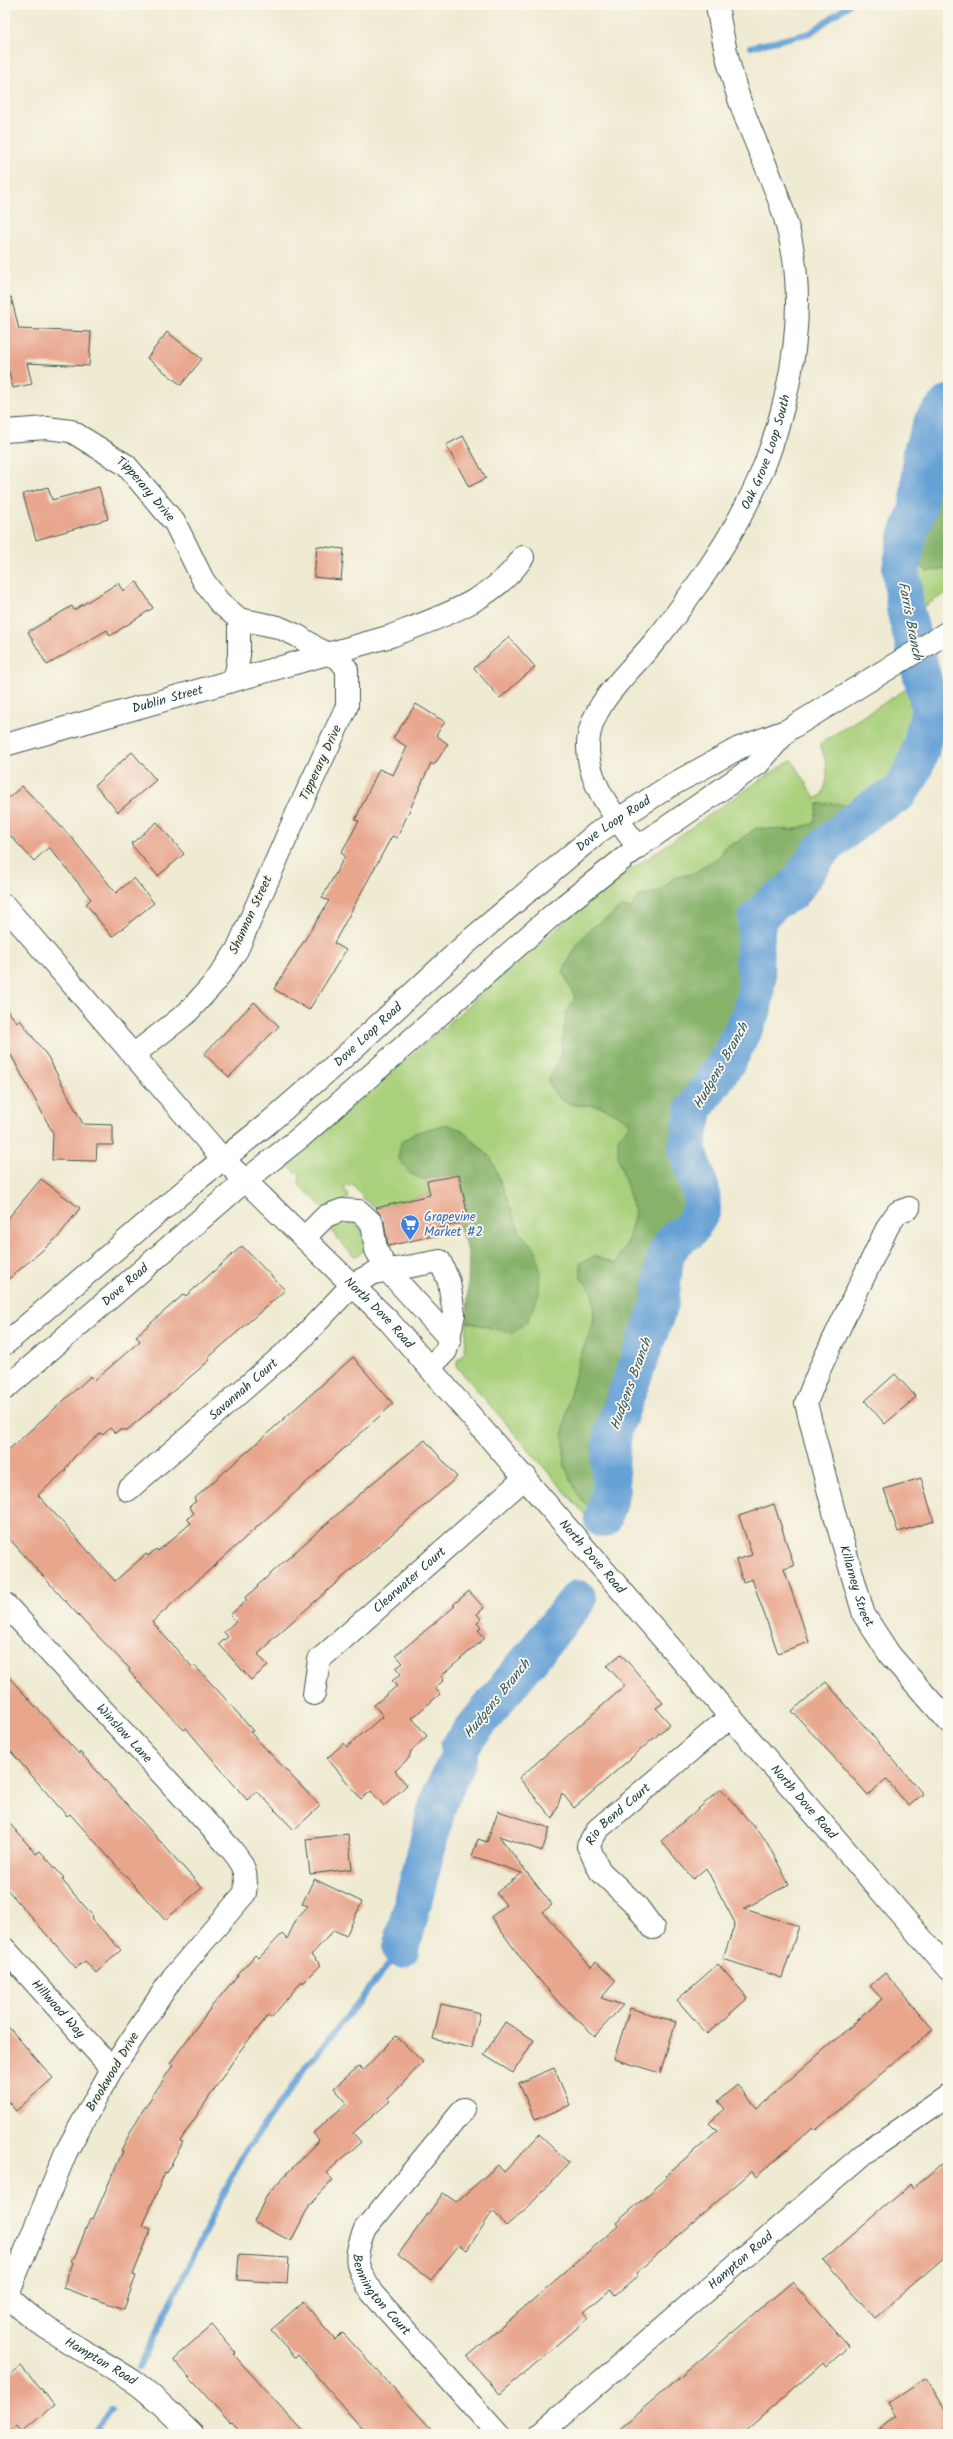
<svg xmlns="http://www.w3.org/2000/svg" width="953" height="2439" font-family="Kalam,sans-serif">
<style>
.green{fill:#a9d07b;stroke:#648658}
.forest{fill:#86b26b;stroke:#527850}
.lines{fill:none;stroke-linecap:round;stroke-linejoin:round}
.stream{stroke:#66a1d6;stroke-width:6}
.river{stroke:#66a1d6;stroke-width:38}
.building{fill:#e8a68d}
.minor-casing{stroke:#3e574c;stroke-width:24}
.major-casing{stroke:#3e574c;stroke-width:24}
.minor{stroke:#fff;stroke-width:22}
.major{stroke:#fff;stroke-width:22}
.labels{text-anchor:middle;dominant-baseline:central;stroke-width:3.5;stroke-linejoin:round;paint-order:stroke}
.street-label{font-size:13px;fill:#1f3d34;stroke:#fbf7ec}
.shop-label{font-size:13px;fill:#366cbe;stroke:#fbf7ec;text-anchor:start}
.water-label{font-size:14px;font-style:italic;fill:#345b65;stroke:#fbf7ec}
</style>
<rect width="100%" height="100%" fill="#fbf7ec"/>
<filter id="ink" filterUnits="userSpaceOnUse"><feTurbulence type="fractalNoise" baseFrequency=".025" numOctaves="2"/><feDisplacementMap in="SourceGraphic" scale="8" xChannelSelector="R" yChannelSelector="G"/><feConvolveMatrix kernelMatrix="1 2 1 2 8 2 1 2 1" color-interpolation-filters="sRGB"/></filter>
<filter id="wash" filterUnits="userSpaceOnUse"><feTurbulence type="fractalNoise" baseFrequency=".012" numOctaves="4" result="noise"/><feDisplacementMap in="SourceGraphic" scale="16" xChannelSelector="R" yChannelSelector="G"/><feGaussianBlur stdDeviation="0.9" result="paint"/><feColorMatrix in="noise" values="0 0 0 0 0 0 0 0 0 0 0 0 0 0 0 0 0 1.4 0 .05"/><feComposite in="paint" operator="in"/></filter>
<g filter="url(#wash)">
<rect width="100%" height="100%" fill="#efead2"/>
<g class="green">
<path d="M948,417V473L929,478C928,456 934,434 948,417Z"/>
<path d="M910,558L927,571L948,569V592L911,614L913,599Z"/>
<path d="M922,679C925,688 929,699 930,708C931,731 914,777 898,793C888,804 871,808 859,817L850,806L818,804L815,823L792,830L756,828L737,842L726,846L720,856L694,873L674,878L658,892L637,897L631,909L620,907L607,920L592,928L563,971L575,998L566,1013L561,1057L548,1080C562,1111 571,1103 598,1106C609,1108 622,1118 632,1123L618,1138L635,1213L628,1241L615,1264L595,1256L581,1278L593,1292L594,1321L579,1360L578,1495L603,1523L600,1532L457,1367V1361L465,1351L467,1322L512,1333L536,1250L520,1233L491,1158L476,1143L461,1130L446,1124L415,1133L408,1173L427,1181L430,1194L376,1208L364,1199L353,1184L344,1188L349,1198L327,1211L299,1185L300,1173L294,1171L289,1165L297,1155L600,891C665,848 725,801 792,760L815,798L821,796C831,779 827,760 819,744Z"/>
<path d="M330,1219C361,1222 361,1219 365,1250L356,1256L353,1255L329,1229L327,1226Z"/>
</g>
<g class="forest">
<path d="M948,473V569L927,571L910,558V545L928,507L929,478Z"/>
<path d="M832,803L850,806L859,817L823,848L792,892L775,901L757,919L754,962L757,979L753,1009L728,1060L694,1109L687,1148L701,1191L702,1210L689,1231L675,1240L665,1256L660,1303L613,1431L610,1467L611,1489L603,1523L578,1495L565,1467L563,1433L570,1394L579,1360L594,1321L593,1292L581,1278L580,1263L595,1256L615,1264L628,1241L635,1213L618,1157V1138L631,1123C622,1118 608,1108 598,1106C571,1103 562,1110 548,1080L561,1057L566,1013L575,998L563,972C571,957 579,937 593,927C605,919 609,918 620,907L631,909L637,897L658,892L674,878L694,873L720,856L726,846L737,842L757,828L792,830L814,823L818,804Z"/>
<path d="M446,1124L461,1130L491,1158L520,1233L536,1250L540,1270L539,1293L527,1322L512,1333L467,1322L469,1254L458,1224L469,1221L459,1175C428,1178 419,1188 398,1158L401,1142L415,1133Z"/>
</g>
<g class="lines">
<g class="stream">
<path d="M751,47L810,33L849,5"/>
<path d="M139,2368L242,2156L307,2066L401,1949"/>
<path d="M92,2434L111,2409"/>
</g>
<g class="river">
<path d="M948,404L933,421L922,451L918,509L908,534L901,568L905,609L930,708L948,710"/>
<path d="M603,1519L611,1489L610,1467L613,1431L660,1303L665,1256L675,1239L689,1231L702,1210L701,1191L687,1148L694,1109L728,1060L753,1009L757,979L754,962L757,919L775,901L792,892L823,848L869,810L898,794L911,775L920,752L930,708"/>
<path d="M401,1949L439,1800L459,1757V1747L578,1599"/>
</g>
</g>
<g id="blocks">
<g class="building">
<path d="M5,297H11L19,329L91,332L89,366L27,363L32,384L13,388L9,372L5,373Z"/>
<path d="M167,332L202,359L181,385L147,358Z"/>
<path d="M463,436L486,478L469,487L446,445Z"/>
<path d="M48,487L52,500L99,487L108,519L36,540L23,494Z"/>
<path d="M317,546L344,549L341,580L314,577Z"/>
<path d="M137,582L153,608L110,636L107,630L47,665L28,632L72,606L74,610L118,583L123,591Z"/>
<path d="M509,637L535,667L500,698L474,668Z"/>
<path d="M416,704L445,722L436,735L448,744L434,765L431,763L397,838L392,836L334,943L346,950L309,1010L274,989L329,901L322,898L345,856L341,853L359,821L355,820L379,769L393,775L407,747L393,738Z"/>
<path d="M132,752L156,780L118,812L95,785Z"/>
<path d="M22,786L71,837L116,893L134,878L154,903L112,937L86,904L91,899L49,847L34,861L5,830V801Z"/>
<path d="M157,822L184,854L158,876L131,844Z"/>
<path d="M254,1002L279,1026L229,1077L204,1054Z"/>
<path d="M5,1008L18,1023L20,1020L48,1057L83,1124L113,1125V1145H97L96,1161L52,1160L53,1133L11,1055L5,1060Z"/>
<path d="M459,1175L469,1221L436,1229L437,1235L388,1246L384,1221L376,1208L430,1195L427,1181Z"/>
<path d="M41,1179L80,1208L58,1237L5,1282V1222Z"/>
<path d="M242,1246L285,1290L208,1358L210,1360L127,1430H119L115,1433L110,1428L103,1435L101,1433L75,1456L65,1469L66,1470L38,1495L115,1581L146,1554L148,1556L156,1549L158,1551L191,1523L187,1519L194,1513L189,1507L196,1501L194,1499L353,1357L393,1404L152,1622L193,1668L195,1666L222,1695L253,1731L250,1732L320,1806L294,1830L257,1791L247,1800L186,1728L184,1730L144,1688L129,1671L130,1669L87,1625L5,1534V1453L91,1376L95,1380L140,1341L136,1336L184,1294L186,1296Z"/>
<path d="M895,1374L916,1397L885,1424L865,1401Z"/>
<path d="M425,1440L457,1477L269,1642L270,1643L258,1654L268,1666L251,1680L219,1644L228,1637L224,1632L236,1621L230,1615L247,1600L245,1598L258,1587L257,1586L370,1485Z"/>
<path d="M921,1478L934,1521L898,1532L884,1489Z"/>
<path d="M774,1504L794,1566L784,1569L809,1642L778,1653L752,1579L743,1582L736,1560L752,1555L739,1516Z"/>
<path d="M469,1591L484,1608L477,1614L481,1619L477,1622L481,1627L478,1630L485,1638L441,1676L444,1680L435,1688L440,1694L412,1718L427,1736L411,1751L409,1758L395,1771L407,1785L384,1806L371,1791L361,1799L327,1758L344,1743L347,1747L383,1716L374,1705L397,1686L392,1681L401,1674L396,1668L403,1663L396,1655L455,1606L453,1605Z"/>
<path d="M621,1654L663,1703L656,1708L670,1724L574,1808L562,1793L553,1819L519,1778L625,1686L607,1666Z"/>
<path d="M5,1673L79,1754L80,1752L202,1888L165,1920L70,1814L67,1816L5,1745Z"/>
<path d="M826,1682L923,1794L909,1806L886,1779L868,1795L792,1711Z"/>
<path d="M721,1789L765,1839L789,1884L744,1909L799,1926L782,1978L723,1959L735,1923L706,1868L693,1879L661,1841Z"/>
<path d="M498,1811L550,1828L542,1851L499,1836L552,1905L543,1912L591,1967L596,1962L616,1981L601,1998L623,2005L595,2036L559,2003L520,1957L491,1917L506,1905L496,1893L522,1873L472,1856L478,1839L487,1842Z"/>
<path d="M5,1818L36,1854L40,1851L64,1878L62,1880L93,1916L91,1918L121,1950L96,1973L85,1961L76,1968L5,1887Z"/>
<path d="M348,1834L352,1869L310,1874L306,1839Z"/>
<path d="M314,1879L362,1902L346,1936L334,1930L311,1955L321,1965L303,1983L302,1981L271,2018L268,2016L239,2052L180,2141L183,2142L167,2173L165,2172L143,2226L151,2229L133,2275L136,2276L124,2309L63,2288L73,2263L71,2260L75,2257L90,2218L93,2219L123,2151L121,2150L141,2113L173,2065L170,2063L212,2006L255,1955L259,1958L282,1934L287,1939L297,1918L308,1906L302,1904Z"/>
<path d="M718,1964L748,1998L707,2034L677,2000Z"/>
<path d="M885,1973L933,2029L816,2130L813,2127L756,2177L752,2171L636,2273L638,2276L615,2296L610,2290L584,2312L589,2318L500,2394L467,2357L618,2226L616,2223L667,2178L665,2176L717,2131L709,2123L725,2109L718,2101L737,2085L757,2108L882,1999L870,1986Z"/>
<path d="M441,2004L480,2013L472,2048L433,2039Z"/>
<path d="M630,2008L676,2022L660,2073L614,2059Z"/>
<path d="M505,2022L534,2040L513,2073L484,2055Z"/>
<path d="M5,2023L53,2078L16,2111L5,2098Z"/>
<path d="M396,2036L423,2062L388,2099L390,2101L353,2133L361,2142L326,2173L333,2180L310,2204L291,2241L254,2222L268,2193L319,2140L313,2133L347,2103L334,2088L359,2066L363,2070Z"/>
<path d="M554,2068L570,2105L535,2120L519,2083Z"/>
<path d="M539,2135L569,2163L528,2207L506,2226L493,2211L467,2250L459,2245L431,2280L398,2255L443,2193L456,2202L498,2165L504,2172Z"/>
<path d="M948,2158V2254L874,2318L823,2260L910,2184L913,2188Z"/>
<path d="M239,2255L289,2258L287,2283L237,2280Z"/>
<path d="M792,2282L848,2347L826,2367L823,2363L742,2434H613Z"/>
<path d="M303,2302L336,2340L343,2333L436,2434H367L298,2355L295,2357L271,2330Z"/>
<path d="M212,2325L236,2353L234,2355L305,2434H242L232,2423L231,2424L173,2359Z"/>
<path d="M21,2366L54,2405L22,2432L17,2426L5,2434V2379Z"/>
<path d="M925,2379L948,2413V2426L937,2434H872L898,2417L889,2403Z"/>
</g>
</g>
</g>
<g filter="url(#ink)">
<use href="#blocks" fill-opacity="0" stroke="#3e574c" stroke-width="1"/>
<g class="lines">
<defs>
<g id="minor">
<path id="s1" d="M5,431L47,428L71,431L126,465L175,523L203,580L219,602L239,619L278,627L298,636L316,648L339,659L347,669V706L298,811L237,950L215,982L187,1013L133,1055"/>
<path d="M235,679L239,655V619"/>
<path id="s2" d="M5,745L391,636C438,618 495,600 523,557"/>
<path id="s3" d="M638,847C616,817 587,785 588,745C589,704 631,671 655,641C672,621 687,599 702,578C727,542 749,505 765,464C793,390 809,299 786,222C776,184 758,150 744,113C731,78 723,42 717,5"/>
<path id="s4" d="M5,906L222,1158L388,1320L948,1969"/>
<path id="s5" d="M909,1208L898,1212L888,1226L820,1368L806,1403L835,1516L864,1615L890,1655L948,1721"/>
<path d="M304,1238L326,1216L342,1210L359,1211L372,1223L376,1250L388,1271L450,1339"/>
<path id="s6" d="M128,1490L299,1341L353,1284L374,1273L440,1261L449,1282L454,1314L446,1351L430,1367"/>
<path id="s7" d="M5,1604L231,1849C244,1865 248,1872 245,1893L173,1977L112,2069L66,2152L5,2301"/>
<path id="s8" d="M314,1694L319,1660L526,1477"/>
<path id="s9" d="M653,1928L636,1905L600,1871L588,1846L598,1829L731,1716"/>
<path id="s10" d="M5,1949L112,2069"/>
<path id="s11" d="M464,2109L365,2229C352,2260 356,2265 372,2293L498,2434"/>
<path id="s12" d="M5,2293C40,2331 91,2353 133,2381C155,2396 173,2416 192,2434"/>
<path id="s13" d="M540,2434L865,2153L948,2096"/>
</g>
<g id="major">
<path id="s14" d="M5,1344L192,1184L266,1125L344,1057L468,942L597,833L668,787L739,748L788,730L948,632"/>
<path id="s15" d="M5,1389L245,1181L302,1136L556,912L638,847L758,764L786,732"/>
</g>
</defs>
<use href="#minor" class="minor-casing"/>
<use href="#major" class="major-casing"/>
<use href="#minor" class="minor"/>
<use href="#major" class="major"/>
</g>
</g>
<defs>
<symbol id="supermarket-pin" viewBox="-11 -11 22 30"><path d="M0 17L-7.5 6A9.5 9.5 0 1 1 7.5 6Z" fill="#3f7fe0" stroke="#fbf7ec"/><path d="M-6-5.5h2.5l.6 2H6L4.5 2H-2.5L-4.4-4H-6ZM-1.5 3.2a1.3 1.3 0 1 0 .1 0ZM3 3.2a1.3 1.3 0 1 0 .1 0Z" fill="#fff"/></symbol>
</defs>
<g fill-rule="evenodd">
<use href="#supermarket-pin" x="399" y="1213" width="22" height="30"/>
</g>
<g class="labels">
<g class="street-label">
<text stroke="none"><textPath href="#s3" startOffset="463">Oak Grove Loop South</textPath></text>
<text stroke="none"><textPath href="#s1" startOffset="162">Tipperary Drive</textPath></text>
<text stroke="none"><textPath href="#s2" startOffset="169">Dublin Street</textPath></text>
<text transform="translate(321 763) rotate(-65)">Tipperary Drive</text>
<text stroke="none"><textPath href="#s14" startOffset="801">Dove Loop Road</textPath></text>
<text transform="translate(251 915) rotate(-65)">Shannon Street</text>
<text stroke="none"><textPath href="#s14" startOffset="477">Dove Loop Road</textPath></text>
<text stroke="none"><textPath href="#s15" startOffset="159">Dove Road</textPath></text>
<text stroke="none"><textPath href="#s4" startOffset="553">North Dove Road</textPath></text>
<text stroke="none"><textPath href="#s6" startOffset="153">Savannah Court</textPath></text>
<text stroke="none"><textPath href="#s4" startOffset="877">North Dove Road</textPath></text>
<text stroke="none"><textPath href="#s8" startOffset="155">Clearwater Court</textPath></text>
<text stroke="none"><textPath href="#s5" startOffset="414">Killarney Street</textPath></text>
<text stroke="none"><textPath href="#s7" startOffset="176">Winslow Lane</textPath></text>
<text stroke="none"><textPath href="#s4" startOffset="1201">North Dove Road</textPath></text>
<text stroke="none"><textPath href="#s9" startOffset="150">Rio Bend Court</textPath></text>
<text stroke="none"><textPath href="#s10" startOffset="80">Hillwood Way</textPath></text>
<text transform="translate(113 2072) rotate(-59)">Brookwood Drive</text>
<text stroke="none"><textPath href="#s13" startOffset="265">Hampton Road</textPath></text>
<text stroke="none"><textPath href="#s11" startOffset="230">Bennington Court</textPath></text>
<text stroke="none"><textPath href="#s12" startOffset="118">Hampton Road</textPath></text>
</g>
<g class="shop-label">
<text x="424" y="1217">Grapevine<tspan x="424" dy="15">Market #2</tspan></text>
</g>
<g class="water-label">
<text transform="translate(910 621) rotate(79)">Farris Branch</text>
<text transform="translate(721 1066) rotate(-60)">Hudgens Branch</text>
<text transform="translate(631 1384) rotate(-70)">Hudgens Branch</text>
<text transform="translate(497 1699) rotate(-51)">Hudgens Branch</text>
</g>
</g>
<rect width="953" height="2439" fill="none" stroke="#fbf7ec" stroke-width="20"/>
</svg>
